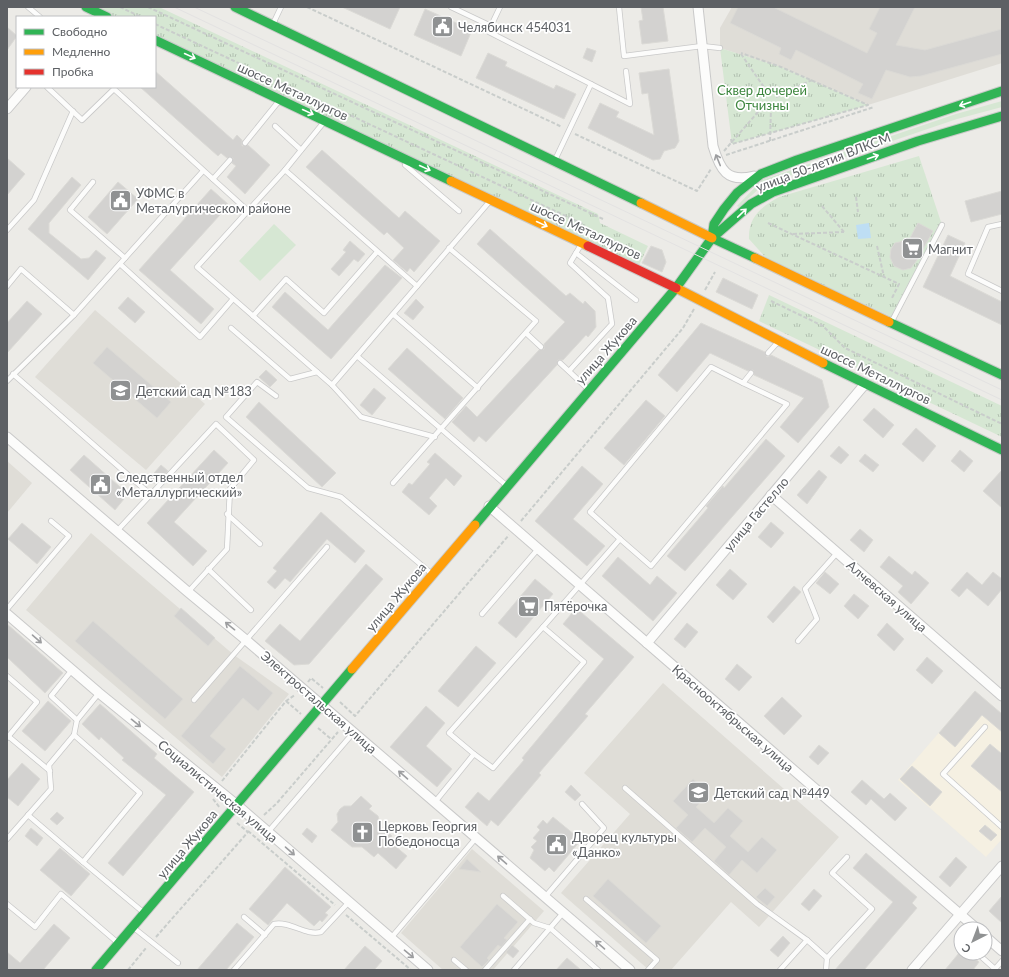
<svg xmlns="http://www.w3.org/2000/svg" width="1009" height="977" font-family="Lato,sans-serif">
<style>
.commercial{fill:#f5f0e2}
.education{fill:#dfddd7}
.grass{fill:#d6e7d3}
.park{fill:url(#park-tufts)}
.water{fill:#bedef4}
.building{fill:#d3d2d0;stroke:#dbdad6}
.lines{fill:none;stroke-linecap:round;stroke-linejoin:round}
.lane-casing{stroke:#c9c9c9;stroke-width:6}
.street-casing{stroke:#c9c9c9;stroke-width:11}
.fast-casing{stroke:#c9c9c8;stroke-width:11}
.slow-casing{stroke:#c9c9c8;stroke-width:11}
.jam-casing{stroke:#c9c9c8;stroke-width:11}
.path{stroke:#c9cdcb;stroke-width:2;stroke-dasharray:4 2;stroke-linecap:butt}
.lane{stroke:#fcfcfb;stroke-width:4.5}
.street{stroke:#fcfcfb;stroke-width:9}
.fast{stroke:#30b455;stroke-width:9}
.slow{stroke:#ff9f0a;stroke-width:9}
.jam{stroke:#e5322d;stroke-width:9}
.tram{stroke:#e3e2e2;stroke-width:1}
.oneway{stroke:#fff}
.oneway2{stroke:#9d9ea0}
.labels{text-anchor:middle;dominant-baseline:central;stroke-width:3.5;stroke-linejoin:round;paint-order:stroke}
.poi-label{font-size:13px;fill:#5d6064;stroke:#fff;text-anchor:start}
.park-label{font-size:13px;fill:#3c853d;stroke:#fff}
.street-label{font-size:13px;fill:#5d6064;stroke:#fff}
</style>
<defs>
<pattern id="park-tufts" width="24" height="20" patternUnits="userSpaceOnUse"><rect width="24" height="20" fill="#d6e7d3"/><path d="M3 7l-1-3M5 7V3M7 7l1-3M15 17l-1-3M17 17v-4M19 17l1-3" fill="none" stroke="#b1bfaf"/></pattern>
</defs>
<rect width="100%" height="100%" fill="#ecebe7"/>
<path class="commercial" d="M975,691L1002,714V839L986,857L898,780Z"/>
<g class="education">
<path d="M732,7H1001L1002,63L868,105L781,67L720,48V28Z"/>
<path d="M95,310L205,404L146,470L35,377Z"/>
<path d="M7,461L32,483L7,513Z"/>
<path d="M91,533L234,655L289,694L222,777L26,610Z"/>
<path d="M663,683L839,837L759,927L731,902L671,970H649L561,893L630,814L584,773Z"/>
<path d="M472,849L544,911L493,970H443L401,933Z"/>
</g>
<g class="grass">
<path d="M1002,101V107L957,119L763,185L739,207L737,206L762,180L956,114Z"/>
<path d="M274,224L296,245L260,281L239,261Z"/>
</g>
<g class="park">
<path d="M93,7H159L598,214L600,223L648,246L639,265L155,36V17H114Z"/>
<path d="M720,48L781,67L868,105L732,144Z"/>
<path d="M919,156L942,225L894,318L766,258L749,239C748,217 761,207 779,197Z"/>
<path d="M769,295L1002,406V437L759,321Z"/>
</g>
<path class="water" d="M869,223L871,238L858,239L856,225Z"/>
<g class="building">
<path d="M342,7H400L390,29Z"/>
<path d="M641,7H663L668,41L642,44L639,21L643,20Z"/>
<path d="M738,7H773L867,53L877,33L869,29L880,7H915L896,45L925,50L1002,29V54L921,76L910,77L886,70L872,99L858,93L863,84L796,50L791,60L779,54L781,48L730,23Z"/>
<path d="M425,9L472,30L461,56L414,35Z"/>
<path d="M7,27L17,36L7,50Z"/>
<path d="M587,48L596,51L592,62L583,58Z"/>
<path d="M488,53L507,62L505,66L554,89L556,85L576,94L564,119L476,78Z"/>
<path d="M669,69L679,141L675,148L664,151L660,159L653,160L588,128L600,103L619,112L616,117L654,135L648,93L642,94L639,73Z"/>
<path d="M155,71L233,140L237,135L242,140V146L248,145L270,165L245,194L227,177L236,166L232,163L233,158H227L221,153L218,156L140,87H155Z"/>
<path d="M322,150L399,218L405,211L440,241L414,272L410,268L407,272L393,260L404,248L387,232L384,235L306,167Z"/>
<path d="M7,158L25,174L7,195Z"/>
<path d="M72,177L81,185L49,223V233L81,259L89,258L96,250L106,258L88,280L28,229Z"/>
<path d="M118,182L138,199L107,234L88,217Z"/>
<path d="M211,189L229,205L170,270L214,309L201,324L139,270Z"/>
<path d="M1002,191V214L971,222L965,201Z"/>
<path d="M918,223L933,231L917,260L911,268L903,270L894,266L890,257L891,249L895,243L909,240Z"/>
<path d="M490,229L566,296L570,293L583,304L585,301L595,311L596,327L588,337L586,335L563,360H558L557,365L486,442L479,436L474,442L452,422L466,406L477,417L539,350L544,349V344L565,322L477,244Z"/>
<path d="M948,235L965,243L950,276L1002,302V325L923,287Z"/>
<path d="M350,241L365,254L358,262L354,259L339,276L331,269L346,252L343,250Z"/>
<path d="M651,246L662,250L666,262L662,272L642,263Z"/>
<path d="M385,265L402,278L331,359L272,307L285,292L328,330Z"/>
<path d="M723,278L758,295L752,309L716,292Z"/>
<path d="M128,297L145,312L135,323L118,308Z"/>
<path d="M416,299L424,307L413,320L404,313Z"/>
<path d="M27,301L42,314L7,353V323Z"/>
<path d="M701,323L765,352L767,357L771,355L822,380L829,407L798,443L780,427L804,398L754,375L753,370L748,371L710,353L677,392L658,375Z"/>
<path d="M107,347L171,402L157,418L93,363Z"/>
<path d="M407,348L463,398L445,419L388,369Z"/>
<path d="M266,370L277,380L270,387L259,377Z"/>
<path d="M374,388L386,398L372,415L360,405Z"/>
<path d="M646,400L665,416L624,465L604,448Z"/>
<path d="M259,402L336,473L322,487L246,417Z"/>
<path d="M874,408L894,425L883,438L863,420Z"/>
<path d="M916,428L936,446L923,462L902,444Z"/>
<path d="M766,439L785,456L685,571L667,556L708,508L706,506L723,486L724,488Z"/>
<path d="M839,446L849,455L841,464L830,456Z"/>
<path d="M214,450L228,463L174,522L207,551L193,566L147,523Z"/>
<path d="M960,450L973,461L964,472L951,461Z"/>
<path d="M435,453L462,476L454,486L446,478L429,498L437,506L429,515L402,492L409,483L412,485L430,464L427,462Z"/>
<path d="M865,454L879,465L873,472L859,461Z"/>
<path d="M84,455L128,494L115,510L70,470Z"/>
<path d="M161,465L168,471L155,484L149,479Z"/>
<path d="M582,466L603,484L573,519L605,546L587,566L535,521Z"/>
<path d="M819,470L827,477L807,504L797,495Z"/>
<path d="M1002,470V508L983,491Z"/>
<path d="M321,512L365,551L355,563L327,539L290,582L285,578L275,589L267,582L277,571L273,568Z"/>
<path d="M771,522L784,533L771,548L758,537Z"/>
<path d="M22,523L51,547L37,564L8,539Z"/>
<path d="M860,529L873,540L864,552L850,540Z"/>
<path d="M889,556L912,575L915,571L929,583L911,604L898,592L903,586L880,567Z"/>
<path d="M618,557L650,585L657,576L677,593L653,621L602,576Z"/>
<path d="M366,564L383,579L309,664L294,665L265,641L280,624L300,641Z"/>
<path d="M730,569L747,584L733,600L716,585Z"/>
<path d="M825,572L839,584L830,594L816,583Z"/>
<path d="M967,572L982,585L993,572L1002,579V589L988,606L967,588L959,597L951,590Z"/>
<path d="M535,579L553,594L516,638L498,623Z"/>
<path d="M794,586L801,592L773,623L767,617Z"/>
<path d="M854,594L869,606L858,619L844,606Z"/>
<path d="M181,608L215,638L208,646L174,616Z"/>
<path d="M576,608L634,657L585,714L588,716L539,773L541,775L498,826L491,820L487,826L465,807L478,792L489,801L524,760L522,758L604,659L563,624Z"/>
<path d="M93,621L183,699L165,719L75,641Z"/>
<path d="M687,623L698,632L685,648L674,639Z"/>
<path d="M887,623L904,639L894,651L877,635Z"/>
<path d="M7,624L63,673L45,693L7,657Z"/>
<path d="M476,646L496,663L458,707L438,691Z"/>
<path d="M927,657L943,671L932,684L916,670Z"/>
<path d="M737,664L752,677L739,691L725,679Z"/>
<path d="M240,666L273,693L258,711L243,698L210,736L226,749L213,764L181,736Z"/>
<path d="M975,691L1002,714V732L982,715L955,747L939,733Z"/>
<path d="M782,697L802,716L784,735L764,716Z"/>
<path d="M48,701L71,721L45,751L22,731Z"/>
<path d="M100,704L157,754L154,758L194,792L123,876L108,863L166,795L122,760L124,758L101,737L99,740L82,724Z"/>
<path d="M426,706L445,723L426,746L452,769L437,787L390,747Z"/>
<path d="M990,744L1002,754V792L971,766Z"/>
<path d="M819,745L829,753L818,765L809,757Z"/>
<path d="M22,763L40,779L18,806L7,797V780Z"/>
<path d="M912,766L942,792L930,806L900,779Z"/>
<path d="M693,779L709,793L696,807L714,823L728,808L743,821L730,836L748,852L762,837L777,850L757,873L742,860L729,875L714,861L726,847L705,828L692,842L676,828L688,815L673,801Z"/>
<path d="M862,780L884,799L890,793L907,808L895,821L871,799L866,805L851,792Z"/>
<path d="M571,785L581,795L575,801L565,792Z"/>
<path d="M361,796L372,806L369,809L378,816L381,827L392,836L389,841L407,856L396,869L378,853L374,857L362,847H352L331,830L338,822L337,814L340,809L344,806H351Z"/>
<path d="M57,812L64,818L57,825L50,819Z"/>
<path d="M553,817L581,840L554,872L549,867L545,871L530,858L534,850L531,847L537,841L533,838L540,830L537,827L543,820L547,824Z"/>
<path d="M985,825L997,835L991,841L979,831Z"/>
<path d="M31,828L43,838L37,846L25,836Z"/>
<path d="M307,828L317,836L312,843L302,834Z"/>
<path d="M60,848L90,874L71,896L40,870Z"/>
<path d="M866,853L917,897L912,903L917,908L864,970H835L893,902L853,868Z"/>
<path d="M956,857L967,867L950,887L939,877Z"/>
<path d="M467,859L481,872L459,869Z"/>
<path d="M285,867L331,907L325,913L328,915L322,922L320,920L314,926L287,903L268,925L249,909Z"/>
<path d="M608,879L661,926L646,943L593,896Z"/>
<path d="M765,888L775,897L767,906L756,897Z"/>
<path d="M814,889L822,896L809,911L801,904Z"/>
<path d="M1002,896V923L989,911Z"/>
<path d="M497,904L518,922L504,938L507,940L501,947L498,945L487,958L489,960L482,967L460,947Z"/>
<path d="M237,923L254,937L226,970H197Z"/>
<path d="M54,924L70,938L43,970H7V952L20,963Z"/>
<path d="M783,936L790,943L778,957L770,950Z"/>
<path d="M512,945L519,951L513,958L506,952Z"/>
<path d="M365,946L382,961L374,970H344Z"/>
<path d="M959,953H969L979,962L973,970H945Z"/>
<path d="M567,958L581,970H556Z"/>
</g>
<g class="lines">
<defs>
<g id="lane">
<path d="M28,7L40,17"/>
<path d="M451,7L491,26L489,32L630,104L626,71"/>
<path d="M619,7L624,56L702,46L720,48"/>
<path d="M273,24L281,7"/>
<path d="M491,26L500,7"/>
<path d="M47,87L82,120L114,89L247,210"/>
<path d="M324,122L285,170L197,267L332,385L357,356L507,486"/>
<path d="M275,126L301,150"/>
<path d="M245,143L279,101"/>
<path d="M555,160L591,84"/>
<path d="M405,165L459,211"/>
<path d="M285,170L417,286"/>
<path d="M213,179L230,160"/>
<path d="M93,182L70,210L125,258"/>
<path d="M1002,224L988,227L968,274L1002,291"/>
<path d="M7,230L34,200L73,111"/>
<path d="M576,253L636,300"/>
<path d="M120,264L200,337L233,299"/>
<path d="M7,286L21,269L74,315"/>
<path d="M394,315L478,388"/>
<path d="M253,316L286,279L324,313L377,252"/>
<path d="M892,321L942,225"/>
<path d="M231,328L290,379L317,372"/>
<path d="M526,333L541,347"/>
<path d="M768,353L778,342"/>
<path d="M357,356L490,201"/>
<path d="M560,363L588,389"/>
<path d="M569,371L612,324L608,298L570,263L582,243"/>
<path d="M13,374L151,495"/>
<path d="M7,381L74,315L203,171"/>
<path d="M332,385L361,417L435,437"/>
<path d="M276,396L257,382L226,417L308,488L341,497L432,574"/>
<path d="M393,483L536,321L449,248"/>
<path d="M227,514L260,544"/>
<path d="M117,531L216,424L254,460L230,489L227,549L188,592"/>
<path d="M620,539L590,512L711,367L743,383L751,373"/>
<path d="M208,569L251,610"/>
<path d="M7,609L69,536L51,521"/>
<path d="M482,614L538,549"/>
<path d="M798,641L817,619L805,589L837,553"/>
<path d="M72,670L51,696L77,720"/>
<path d="M7,676L37,702L7,738"/>
<path d="M194,700L327,547"/>
<path d="M985,727L943,774L1002,827"/>
<path d="M74,735L77,720L99,693"/>
<path d="M8,736L50,771"/>
<path d="M474,754L449,733L543,627"/>
<path d="M625,788L757,904L807,940"/>
<path d="M435,802L474,754L493,768L584,662L543,627L620,539L651,566L787,404L743,383"/>
<path d="M28,815L83,862"/>
<path d="M268,832L354,732"/>
<path d="M7,839L51,789L49,765L74,735L140,793L83,862L143,912"/>
<path d="M503,896L534,923L550,928L598,970"/>
<path d="M545,897L604,828L582,804"/>
<path d="M586,899L657,960L648,970"/>
<path d="M7,904L35,927L61,894L118,943"/>
<path d="M244,917L265,935"/>
<path d="M134,928L178,963"/>
<path d="M391,938L476,838"/>
<path d="M977,953L995,969"/>
<path d="M454,960L466,970"/>
<path d="M234,970L274,924C291,921 305,936 321,932L349,902"/>
<path d="M485,970L530,919"/>
<path d="M514,970L563,913"/>
<path d="M780,970L807,940L827,958L872,909L832,873L847,857"/>
<path d="M826,970L827,958"/>
<path d="M994,970L1002,961"/>
</g>
<g id="street">
<path d="M698,7L713,146C720,170 727,183 754,176"/>
<path d="M7,109L26,87"/>
<path d="M7,437L188,592L246,640L630,970"/>
<path d="M771,495L1002,696"/>
<path d="M489,506L977,929"/>
<path d="M7,614L99,693L237,805L428,970"/>
<path d="M647,643L865,384"/>
<path d="M985,936L1002,951"/>
<path d="M912,970L1002,866"/>
</g>
<g id="fast">
<path d="M86,7L107,17"/>
<path d="M235,7L641,203"/>
<path d="M155,40L451,181"/>
<path d="M712,238L714,224L724,209L737,193L761,174L797,160L1002,91"/>
<path d="M712,238L751,204L773,192L918,141L1002,116"/>
<path d="M889,322L1002,375"/>
<path d="M823,363L1002,450"/>
<path d="M475,525L676,288L712,238L755,258"/>
<path d="M96,970L352,669"/>
</g>
<g id="slow">
<path d="M451,181L588,246"/>
<path d="M641,203L712,238"/>
<path d="M755,258L889,322"/>
<path d="M676,288L823,363"/>
<path d="M352,669L475,525"/>
</g>
<path id="jam" d="M588,246L676,288"/>
</defs>
<use href="#lane" class="lane-casing"/>
<use href="#street" class="street-casing"/>
<use href="#fast" class="fast-casing"/>
<use href="#slow" class="slow-casing"/>
<use href="#jam" class="jam-casing"/>
<g class="path">
<path d="M120,7L141,17"/>
<path d="M148,7L603,219"/>
<path d="M307,7L562,127"/>
<path d="M155,24L585,225"/>
<path d="M741,54L768,93"/>
<path d="M776,97L812,80"/>
<path d="M575,134L697,191L711,169"/>
<path d="M731,139L732,144L868,105L781,67L741,53"/>
<path d="M770,141L771,108"/>
<path d="M724,151L764,105"/>
<path d="M726,155L874,107"/>
<path d="M856,197L858,212"/>
<path d="M822,206L844,232"/>
<path d="M768,223L899,284L892,298"/>
<path d="M793,234L844,232"/>
<path d="M877,246L884,277"/>
<path d="M705,290L715,272"/>
<path d="M771,301L823,326L845,348L1002,424"/>
<path d="M521,521L683,328L694,309"/>
<path d="M308,682L311,678L323,688"/>
<path d="M286,701L301,714"/>
<path d="M340,702L355,716L509,535"/>
<path d="M318,728L331,739"/>
<path d="M222,781L286,701L295,695"/>
<path d="M213,799L220,808"/>
<path d="M264,815L277,803L338,732"/>
<path d="M248,831L335,905"/>
<path d="M346,915L411,970"/>
<path d="M156,937L248,832L237,823"/>
<path d="M128,970L146,948"/>
</g>
<use href="#lane" class="lane"/>
<use href="#street" class="street"/>
<use href="#fast" class="fast"/>
<use href="#slow" class="slow"/>
<use href="#jam" class="jam"/>
<g class="tram">
<path d="M174,7L1002,400"/>
<path d="M194,7L1002,390"/>
</g>
</g>
<defs><path id="oneway-shaft" d="M-6 0H5M1.5-3L5.5 0L1.5 3" fill="none" stroke-width="1.6" stroke-linecap="round" stroke-linejoin="round"/></defs>
<g class="oneway">
<use href="#oneway-shaft" transform="translate(190 56) rotate(25)"/>
<use href="#oneway-shaft" transform="translate(965 104) rotate(161)"/>
<use href="#oneway-shaft" transform="translate(308 112) rotate(25)"/>
<use href="#oneway-shaft" transform="translate(873 157) rotate(-19)"/>
<use href="#oneway-shaft" transform="translate(425 168) rotate(25)"/>
<use href="#oneway-shaft" transform="translate(742 213) rotate(-44)"/>
<use href="#oneway-shaft" transform="translate(542 224) rotate(25)"/>
</g>
<g class="oneway2">
<use href="#oneway-shaft" transform="translate(718 160) rotate(-112)"/>
<use href="#oneway-shaft" transform="translate(230 626) rotate(-141)"/>
<use href="#oneway-shaft" transform="translate(37 639) rotate(41)"/>
<use href="#oneway-shaft" transform="translate(136 723) rotate(39)"/>
<use href="#oneway-shaft" transform="translate(403 775) rotate(-139)"/>
<use href="#oneway-shaft" transform="translate(290 851) rotate(41)"/>
<use href="#oneway-shaft" transform="translate(502 860) rotate(-139)"/>
<use href="#oneway-shaft" transform="translate(600 945) rotate(-139)"/>
<use href="#oneway-shaft" transform="translate(409 954) rotate(40)"/>
</g>
<defs>
<symbol id="civic-square" viewBox="-11 -11 22 22"><rect x="-9" y="-9" width="18" height="18" rx="4" fill="#8f9192" stroke="#fff"/><path d="M-.6-6.5H3V-4.5H.6V-3L4-1V1h2V6H-6V1h2V-1L-.6-3ZM-1.2 2.5V6h2.4V2.5Z" fill="#fff"/></symbol>
<symbol id="supermarket-square" viewBox="-11 -11 22 22"><rect x="-9" y="-9" width="18" height="18" rx="4" fill="#8f9192" stroke="#fff"/><path d="M-6-5.5h2.5l.6 2H6L4.5 2H-2.5L-4.4-4H-6ZM-1.5 3.2a1.3 1.3 0 1 0 .1 0ZM3 3.2a1.3 1.3 0 1 0 .1 0Z" fill="#fff"/></symbol>
<symbol id="school-square" viewBox="-11 -11 22 22"><rect x="-9" y="-9" width="18" height="18" rx="4" fill="#8f9192" stroke="#fff"/><path d="M0-5L7-2L0 1L-7-2ZM-4 1L0 2.5L4 1V4Q0 6-4 4Z" fill="#fff"/></symbol>
<symbol id="church-square" viewBox="-11 -11 22 22"><rect x="-9" y="-9" width="18" height="18" rx="4" fill="#8f9192" stroke="#fff"/><path d="M-1.2-6h2.4v3.5h3.3v2.4h-3.3V6h-2.4V-.1h-3.3v-2.4h3.3Z" fill="#fff"/></symbol>
</defs>
<g fill-rule="evenodd">
<use href="#civic-square" x="430" y="14" width="25" height="25"/>
<use href="#civic-square" x="108" y="188" width="25" height="25"/>
<use href="#supermarket-square" x="900" y="236" width="25" height="25"/>
<use href="#school-square" x="108" y="378" width="25" height="25"/>
<use href="#civic-square" x="88" y="472" width="25" height="25"/>
<use href="#supermarket-square" x="516" y="594" width="25" height="25"/>
<use href="#school-square" x="686" y="780" width="25" height="25"/>
<use href="#church-square" x="350" y="820" width="25" height="25"/>
<use href="#civic-square" x="544" y="832" width="25" height="25"/>
</g>
<g class="labels">
<g class="poi-label">
<text x="458" y="27">Челябинск 454031</text>
<text x="136" y="193">УФМС в<tspan x="136" dy="15">Металургическом районе</tspan></text>
<text x="928" y="249">Магнит</text>
<text x="136" y="391">Детский сад №183</text>
<text x="116" y="477">Следственный отдел<tspan x="116" dy="15">«Металлургический»</tspan></text>
<text x="544" y="606">Пятёрочка</text>
<text x="714" y="793">Детский сад №449</text>
<text x="378" y="826">Церковь Георгия<tspan x="378" dy="15">Победоносца</tspan></text>
<text x="572" y="837">Дворец культуры<tspan x="572" dy="15">«Данко»</tspan></text>
</g>
<g class="park-label">
<text x="762" y="90">Сквер дочерей<tspan x="762" dy="15">Отчизны</tspan></text>
</g>
<g class="street-label">
<text transform="translate(293 91) rotate(25)">шоссе Металлургов</text>
<text transform="translate(823 162) rotate(-21)">улица 50-летия ВЛКСМ</text>
<text transform="translate(586 230) rotate(25)">шоссе Металлургов</text>
<text transform="translate(606 350) rotate(-49)">улица Жукова</text>
<text transform="translate(876 374) rotate(26)">шоссе Металлургов</text>
<text transform="translate(756 514) rotate(-50)">улица Гастелло</text>
<text transform="translate(887 596) rotate(41)">Алчевская улица</text>
<text transform="translate(396 597) rotate(-50)">улица Жукова</text>
<text transform="translate(319 702) rotate(41)">Электростальская улица</text>
<text transform="translate(733 718) rotate(41)">Краснооктябрьская улица</text>
<text transform="translate(218 791) rotate(40)">Социалистическая улица</text>
<text transform="translate(187 844) rotate(-50)">улица Жукова</text>
</g>
</g>
<rect width="1009" height="977" fill="none" stroke="#5d6064" stroke-width="16"/>
<rect x="16" y="16" width="140" height="72" fill="#ffffff" stroke="#bebfc1"/>
<rect x="24" y="29" width="20" height="6" fill="#30b455" stroke="#bebfc1"/>
<text x="52" y="36" font-size="12" fill="#5d6064">Свободно</text>
<rect x="24" y="49" width="20" height="6" fill="#ff9f0a" stroke="#bebfc1"/>
<text x="52" y="56" font-size="12" fill="#5d6064">Медленно</text>
<rect x="24" y="69" width="20" height="6" fill="#e5322d" stroke="#bebfc1"/>
<text x="52" y="76" font-size="12" fill="#5d6064">Пробка</text>
<g transform="translate(973 941) rotate(222)"><circle r="19" fill="#ffffff" stroke="#bebfc1"/>
<path d="M0-3L7 15L0 10L-7 15Z" fill="#8f9192"/>
<text y="-6" font-size="11" font-weight="bold" text-anchor="middle" fill="#5d6064">С</text>
</g>
</svg>
